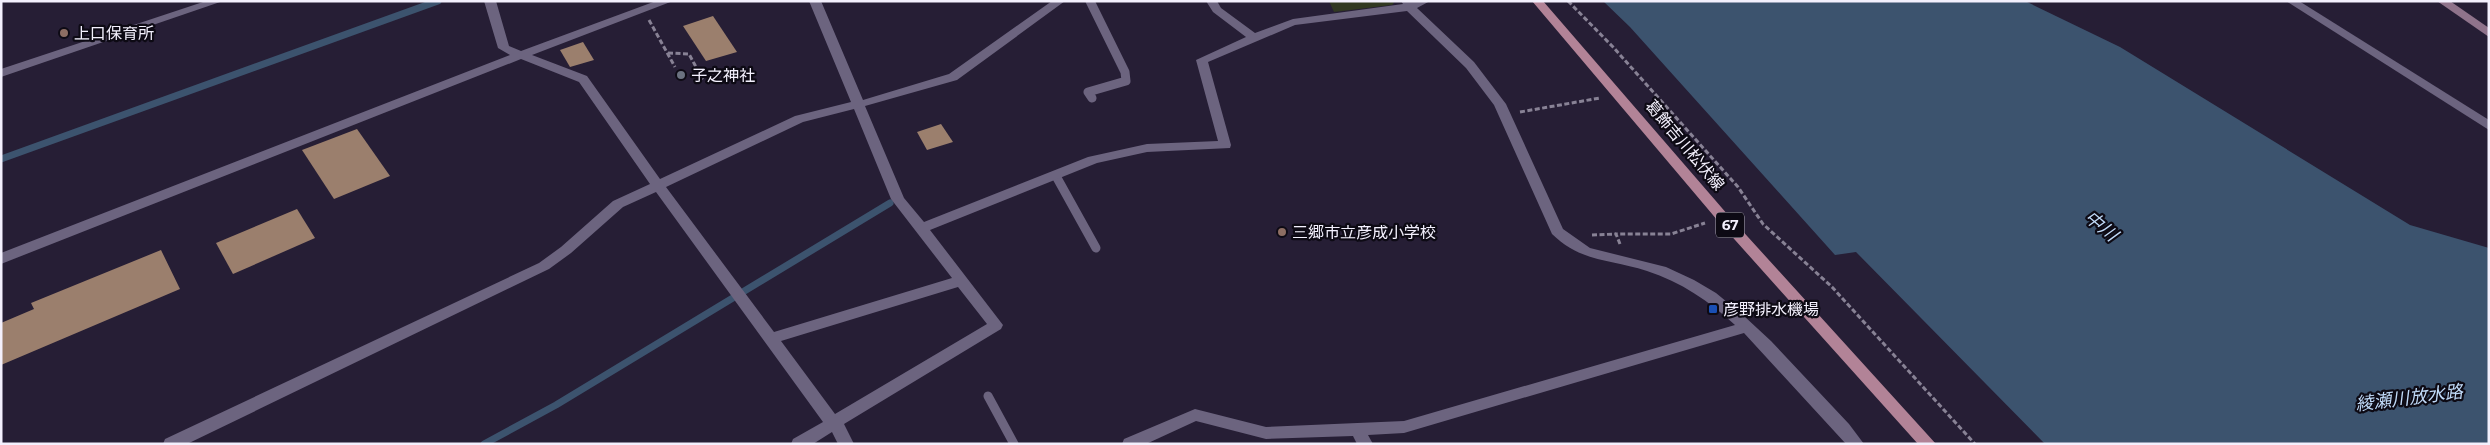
<svg xmlns="http://www.w3.org/2000/svg" width="2490" height="445" font-family="Bitter,'Noto Sans JP',serif">
<style>
.green{fill:#313822}
.water{fill:#3c536e}
.lines{fill:none;stroke-linecap:round;stroke-linejoin:round}
.stream{stroke:#3c536e;stroke-width:7}
.building{fill:#9b7f6d}
.path{stroke:#888295;stroke-width:3;stroke-dasharray:5 2.5;stroke-linecap:butt}
.service{stroke:#6c647f;stroke-width:9}
.minor{fill:#6c647f;fill-rule:evenodd}
.secondary{fill:#8f738b;fill-rule:evenodd}
.primary{fill:#b28397;fill-rule:evenodd}
.education-dot{fill:#8d6e63;stroke:#0d0a14;stroke-width:2}
.worship-dot{fill:#6b7280;stroke:#0d0a14;stroke-width:2}
.transit-dot{fill:#1a4fb4;stroke:#0d0a14;stroke-width:2}
.labels{text-anchor:middle;dominant-baseline:central;stroke-width:4.5;stroke-linejoin:round;paint-order:stroke}
.shield{fill:#0d0a14;stroke:#aeabb7;stroke-width:1}
.shield-label{font-size:15px;font-weight:bold;fill:#f3f0fd}
.poi-label{font-size:16px;fill:#f3f0fd;stroke:#0d0a14;text-anchor:start}
.street-label{font-size:16px;fill:#f3f0fd;stroke:#0d0a14}
.water-label{font-size:18px;font-style:italic;fill:#c0daf8;stroke:#0d0a14}
</style>
<rect width="100%" height="100%" fill="#261e35"/>
<path class="green" d="M1329,1H1393L1394,3L1392,5L1334,12Z"/>
<path class="water" d="M1603,1H2025L2120,47L2410,225L2489,248V444H2045L1856,252L1835,255L1630,27Z"/>
<g class="lines">
<g class="stream">
<path d="M1,159L438,1"/>
<path d="M484,444L556,405L890,203"/>
</g>
</g>
<g class="building">
<path d="M713,16L737,52L706,61L683,26Z"/>
<path d="M583,42L594,60L570,67L560,50Z"/>
<path d="M941,124L953,142L927,150L917,132Z"/>
<path d="M357,129L390,176L334,199L302,150Z"/>
<path d="M297,209L315,238L233,274L216,243Z"/>
<path d="M161,250L180,289L1,365V323L34,309L31,303Z"/>
</g>
<g class="lines">
<g class="path">
<path d="M1568,1L1613,47L1738,187L1763,224L1832,287L1975,444"/>
<path d="M649,20L675,67"/>
<path d="M668,53L689,54L703,80"/>
<path d="M1520,112L1600,98"/>
<path d="M1592,235L1616,234"/>
<path d="M1620,244L1616,234H1671L1705,223"/>
</g>
<g class="service">
<path d="M1090,1L1125,72L1126,81L1088,92L1092,98"/>
<path d="M1056,176L1096,248"/>
<path d="M988,396L1014,444"/>
</g>
<g class="minor">
<path d="M206,1H223L1,77V69Z"/>
<path d="M484,1H496L509,46L521,51L656,1H673L532,55L587,76L660,179L795,116L851,102L809,1H821L863,100L949,74L1052,1H1065L957,80L865,106L904,198L924,222L1088,157L1147,144L1218,141L1196,60L1246,37L1213,12L1206,1H1217L1221,8L1255,33L1293,19L1403,4L1401,1H1430L1417,8L1474,62L1506,104L1563,229L1590,248L1666,267L1694,280L1716,293L1744,316L1771,341L1849,424L1864,444H1846L1744,333L1404,433L1368,435L1373,444H1357L1353,436L1266,439L1196,421L1146,444H1122L1124,439L1195,409L1266,427L1404,421L1735,325C1709,301 1681,282 1647,271C1611,259 1582,263 1552,234L1494,105L1466,68L1407,11L1295,25L1208,62L1231,145L1230,148L1147,152L1097,163L930,230L1003,325L1001,329L844,424L854,444H838L832,432L813,444H791L793,439L823,422L656,192L623,207L571,253L549,269L187,444H163L165,439L539,263L561,247L613,201L650,184L579,82L521,59L1,264V253L510,55L498,48ZM854,109L891,199L952,278L774,332L666,187L803,122ZM958,287L987,324L835,414L781,341Z"/>
<path d="M2286,1H2299L2489,120V130Z"/>
</g>
<path class="secondary" d="M2437,1H2450L2489,28V37Z"/>
<path class="primary" d="M1532,1H1543L1728,215L1936,444H1918L1718,221Z"/>
</g>
<g class="education-dot">
<circle cx="64" cy="33" r="5"/>
<circle cx="1282" cy="232" r="5"/>
</g>
<circle class="worship-dot" cx="681" cy="75" r="5"/>
<rect class="transit-dot" x="1708" y="304" width="10" height="10" rx="2.5"/>
<g class="labels">
<rect class="shield" x="1716" y="212.5" width="28" height="25" rx="4"/>
<g class="shield-label">
<text x="1730" y="225">67</text>
</g>
<g class="poi-label">
<text x="74" y="33">上口保育所</text>
<text x="691" y="75">子之神社</text>
<text x="1292" y="232">三郷市立彦成小学校</text>
<text x="1723" y="309">彦野排水機場</text>
</g>
<g class="street-label">
<text transform="translate(1685 145) rotate(50)">葛飾吉川松伏線</text>
</g>
<g class="water-label">
<text transform="translate(2101 226) rotate(40)">中川</text>
<text transform="translate(2409 398) rotate(-7)">綾瀬川放水路</text>
</g>
</g>
<rect width="2490" height="445" fill="none" stroke="#f3f0fd" stroke-width="5"/>
</svg>
